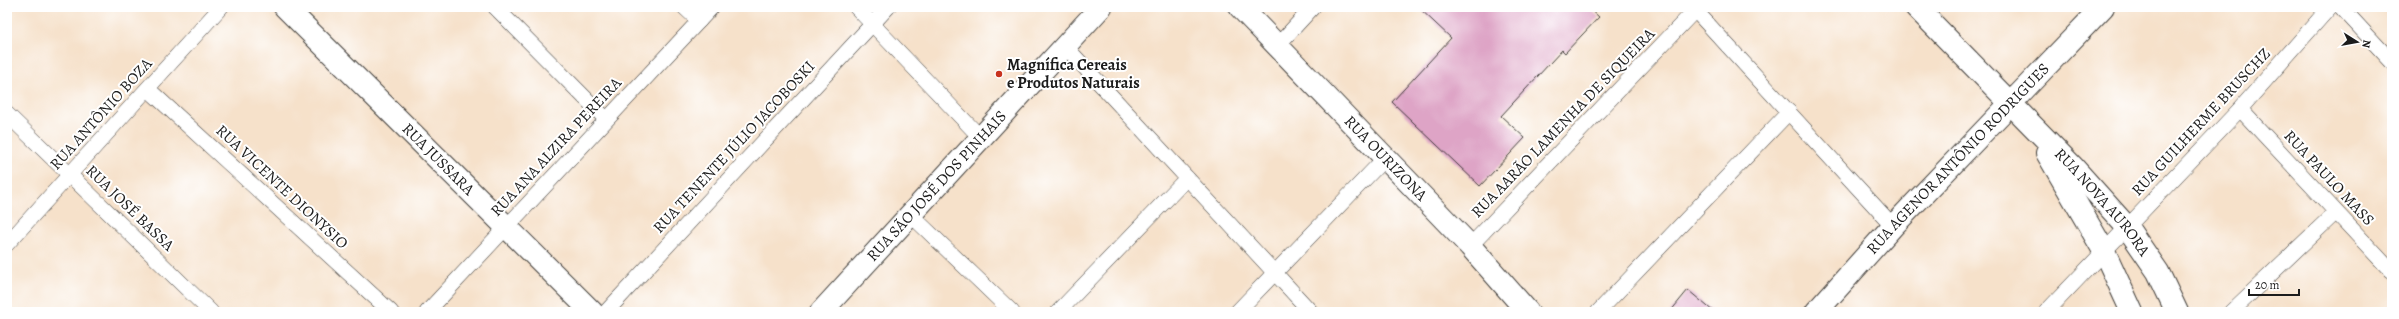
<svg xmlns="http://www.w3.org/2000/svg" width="2399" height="319" font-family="Alegreya,serif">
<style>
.building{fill:#dea4c6}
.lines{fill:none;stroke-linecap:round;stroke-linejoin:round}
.street-casing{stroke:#3d3a36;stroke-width:16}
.secondary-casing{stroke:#3d3a36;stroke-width:24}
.street{stroke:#fff;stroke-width:15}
.secondary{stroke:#fff;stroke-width:22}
.poi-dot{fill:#c8321e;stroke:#fff;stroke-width:1.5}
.labels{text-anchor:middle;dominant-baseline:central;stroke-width:4;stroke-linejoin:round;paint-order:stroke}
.poi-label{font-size:16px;font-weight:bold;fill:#1c1c1c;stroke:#fff;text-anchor:start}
.street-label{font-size:16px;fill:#1c1c1c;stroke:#fff}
</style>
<rect width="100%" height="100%" fill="#fff"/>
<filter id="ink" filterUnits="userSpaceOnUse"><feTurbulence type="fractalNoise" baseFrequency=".025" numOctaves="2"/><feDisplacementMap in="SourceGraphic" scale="8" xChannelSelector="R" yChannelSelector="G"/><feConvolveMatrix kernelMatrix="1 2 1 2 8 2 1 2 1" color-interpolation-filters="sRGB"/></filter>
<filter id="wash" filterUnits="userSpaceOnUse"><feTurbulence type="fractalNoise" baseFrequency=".012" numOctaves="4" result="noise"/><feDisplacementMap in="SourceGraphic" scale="16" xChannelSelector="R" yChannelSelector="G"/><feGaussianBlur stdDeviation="0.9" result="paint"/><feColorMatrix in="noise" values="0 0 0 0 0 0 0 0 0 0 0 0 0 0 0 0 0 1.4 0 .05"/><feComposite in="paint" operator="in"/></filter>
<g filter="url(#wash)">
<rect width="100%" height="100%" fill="#f6e1ca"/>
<g id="blocks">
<g class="building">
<path d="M1418,7H1588L1599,17L1565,53L1562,50L1501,116L1525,138L1480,186L1392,102L1451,38Z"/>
<path d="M1688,290L1714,312H1670Z"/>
</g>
</g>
</g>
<g filter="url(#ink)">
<use href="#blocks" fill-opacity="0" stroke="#3d3a36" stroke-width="1"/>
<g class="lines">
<defs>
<g id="street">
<path d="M495,7L606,119"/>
<path d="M684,7L699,21"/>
<path d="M856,7L981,138"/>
<path d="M2341,7L2392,62"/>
<path d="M1695,10L1893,226"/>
<path d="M1278,45L1313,7"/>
<path d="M1065,46L1311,312"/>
<path d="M148,89L391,312"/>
<path d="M2240,109L2392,272"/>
<path d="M7,114L211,312"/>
<path d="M910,214L1012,312"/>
<path d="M7,244L221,7"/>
<path d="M1470,246L1698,7"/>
<path d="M427,312L712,7"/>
<path d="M606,312L888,7"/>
<path d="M1058,312L1187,178"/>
<path d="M1237,312L1384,159"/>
<path d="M1598,312L1789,112"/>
<path d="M2046,312L2240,109L2330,7"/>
<path d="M2231,312L2335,213"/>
</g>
<g id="secondary">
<path id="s1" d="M285,7L592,312"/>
<path id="s2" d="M1240,7L1470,246L1528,312"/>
<path id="s3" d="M1916,7L2074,168L2127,227L2158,272L2177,312"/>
<path d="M2047,153L2104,251L2132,312"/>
<path id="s4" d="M821,312L1101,7"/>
<path id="s5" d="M1816,312L1893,226L2103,7"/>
</g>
</defs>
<use href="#street" class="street-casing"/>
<use href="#secondary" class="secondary-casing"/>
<use href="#street" class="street"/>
<use href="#secondary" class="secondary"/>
</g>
</g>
<circle class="poi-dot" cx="999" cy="74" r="4"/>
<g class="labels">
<g class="poi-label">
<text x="1007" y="65">Magnífica Cereais<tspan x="1007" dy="18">e Produtos Naturais</tspan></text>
</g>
<g class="street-label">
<text transform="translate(101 114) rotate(-48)">RUA ANTÔNIO BOZA</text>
<text transform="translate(2201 122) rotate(-47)">RUA GUILHERME BRUSCHZ</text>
<text transform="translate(1563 123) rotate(-46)">RUA AARÃO LAMENHA DE SIQUEIRA</text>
<text transform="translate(556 147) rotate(-47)">RUA ANA ALZIRA PEREIRA</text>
<text transform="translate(734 147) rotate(-47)">RUA TENENTE JÚLIO JACOBOSKI</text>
<text stroke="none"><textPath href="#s2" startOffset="210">RUA OURIZONA</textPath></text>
<text stroke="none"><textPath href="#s5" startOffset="209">RUA AGENOR ANTÔNIO RODRIGUES</textPath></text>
<text stroke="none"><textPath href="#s1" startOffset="216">RUA JUSSARA</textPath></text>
<text transform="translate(2329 178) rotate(47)">RUA PAULO MASS</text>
<text stroke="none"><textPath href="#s4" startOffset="171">RUA SÃO JOSÉ DOS PINHAIS</textPath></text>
<text transform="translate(282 187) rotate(43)">RUA VICENTE DIONYSIO</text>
<text stroke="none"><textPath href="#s3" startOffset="270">RUA NOVA AURORA</textPath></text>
<text transform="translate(130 208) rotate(44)">RUA JOSÉ BASSA</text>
</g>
</g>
<rect width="2399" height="319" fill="none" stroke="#fff" stroke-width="24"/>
<g transform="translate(2357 42) rotate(101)" stroke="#ffffff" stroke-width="3" paint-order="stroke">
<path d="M0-3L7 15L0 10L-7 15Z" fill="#1c1c1c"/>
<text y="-6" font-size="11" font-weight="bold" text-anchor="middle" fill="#1c1c1c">N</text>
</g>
<path d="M2249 289v6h50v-6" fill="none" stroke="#1c1c1c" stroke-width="2"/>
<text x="2255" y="289" font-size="12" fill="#1c1c1c" stroke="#ffffff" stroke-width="3" paint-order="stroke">20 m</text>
</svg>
